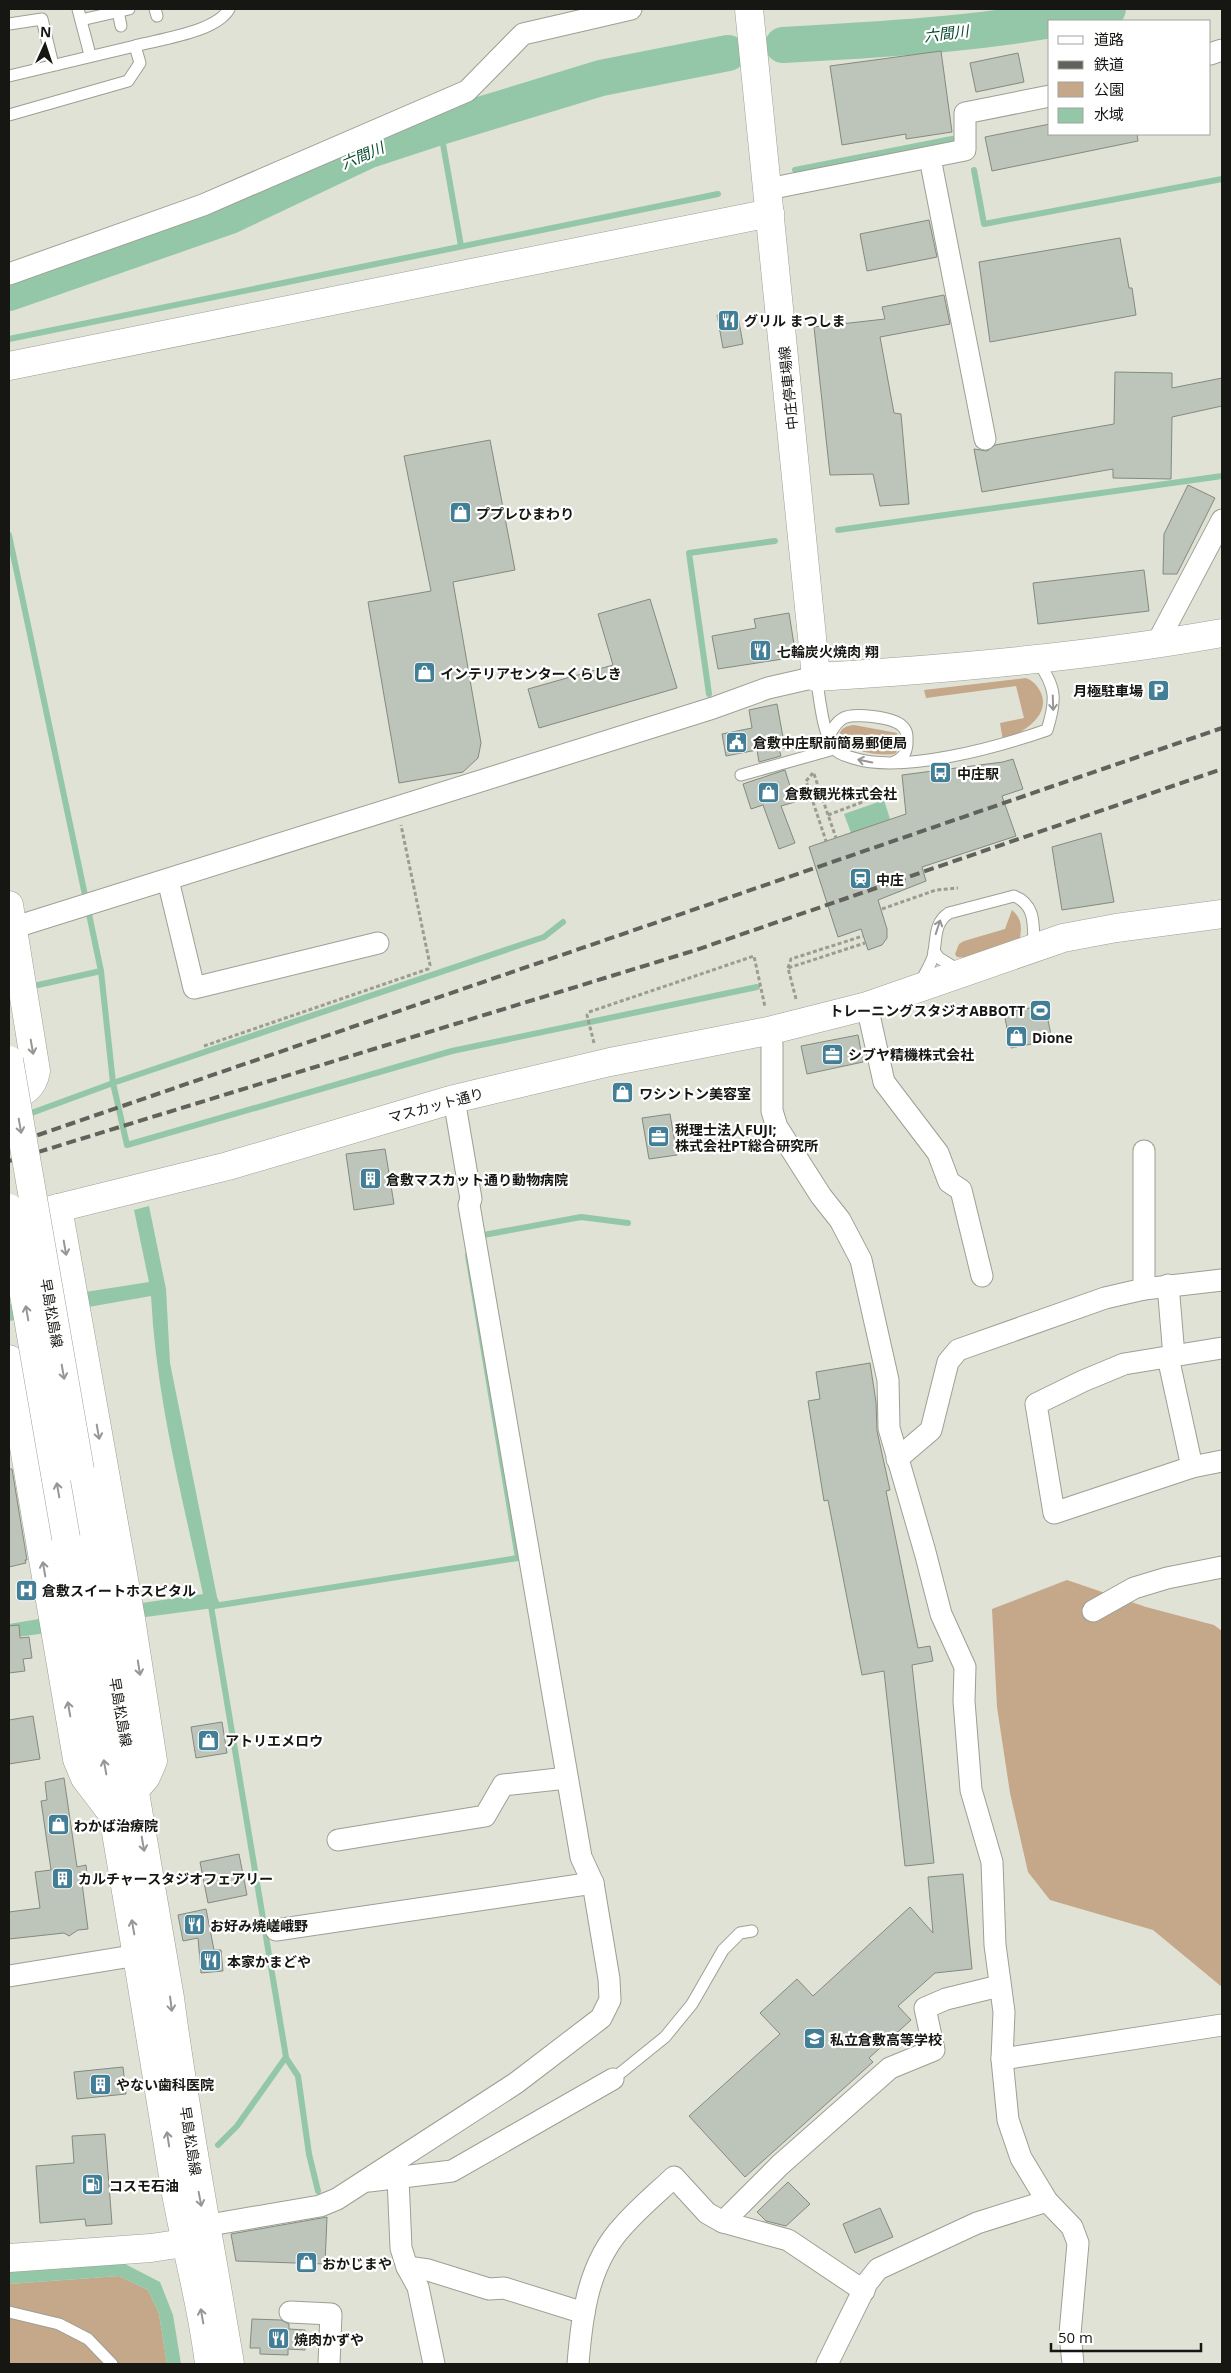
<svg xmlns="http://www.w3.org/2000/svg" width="1231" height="2373" font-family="'Open Sans','Noto Sans JP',sans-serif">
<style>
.green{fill:#c5a789}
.water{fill:#93c7a7}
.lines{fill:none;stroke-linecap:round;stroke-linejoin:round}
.stream{stroke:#93c7a7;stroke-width:6}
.river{stroke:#93c7a7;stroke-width:36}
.building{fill:#bdc5ba;stroke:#838a80}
.lane-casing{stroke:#9e9f93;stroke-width:13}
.street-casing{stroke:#9e9f93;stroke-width:23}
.secondary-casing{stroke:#9e9f93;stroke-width:29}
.path{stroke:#9b9d93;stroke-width:3;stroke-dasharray:4 2.5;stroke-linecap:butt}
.lane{stroke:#fff;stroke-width:11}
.street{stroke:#fff;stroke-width:21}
.secondary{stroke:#fff;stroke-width:28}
.rail{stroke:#61625b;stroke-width:4;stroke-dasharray:10 5;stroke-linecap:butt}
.secondary-bridge-casing{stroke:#9e9f93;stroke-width:29;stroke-linecap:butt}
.secondary-bridge{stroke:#fff;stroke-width:28}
.oneway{stroke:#969694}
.labels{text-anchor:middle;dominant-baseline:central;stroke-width:4.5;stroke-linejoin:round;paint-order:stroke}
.poi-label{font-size:14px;font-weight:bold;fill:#161612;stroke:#fff;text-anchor:start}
.street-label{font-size:14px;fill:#161612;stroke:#fff}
.water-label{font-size:15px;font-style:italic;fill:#07492c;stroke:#fff}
</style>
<rect width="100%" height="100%" fill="#e0e2d5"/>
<g class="green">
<path d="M1026,678C1032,680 1037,685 1040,691C1053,716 1021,733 1003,741L1000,723L1024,718L1016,686L926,698L924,690Z"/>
<path d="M854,725L897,733L899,742L896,753C886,758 851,750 842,745C835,733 842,726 854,725Z"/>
<path d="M1012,910C1021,918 1022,925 1020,938L1016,942L969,958L957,957L955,954L959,944L964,941L1005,929Z"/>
<path d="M1067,1580L1146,1607L1214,1625L1222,1631V1987L1153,1930L1050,1900L1028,1872L1010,1793L997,1707L992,1609Z"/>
<path d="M119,2276L148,2290L159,2314L167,2364H9V2284Z"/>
</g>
<g class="water">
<path d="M884,800L890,819L851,833L844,814Z"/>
<path d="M149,1206L166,1289L170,1363L217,1597L221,1607L138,1618L135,1604L203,1594C182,1496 156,1397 151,1296L9,1321V1304L149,1282L134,1210Z"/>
<path d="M45,1618L47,1633L9,1638V1624Z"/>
<path d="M125,2264L160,2282L173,2315L181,2364H167L159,2314L148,2290L119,2276L9,2284V2270Z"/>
</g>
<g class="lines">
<g class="stream">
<path d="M440,127L461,246"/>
<path d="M795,170L952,139"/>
<path d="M974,170L984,224L1222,179"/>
<path d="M9,339L718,194"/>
<path d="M838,530L1222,476"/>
<path d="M9,535L101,971L113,1083L26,1115"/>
<path d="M709,694L689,553L775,541"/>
<path d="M563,922L544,937L113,1083L127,1145L452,1051L757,987"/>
<path d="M29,987L101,971"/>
<path d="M478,1236L581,1217L628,1223"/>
<path d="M210,1600L286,2057L237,2126L218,2145"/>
<path d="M214,1606L518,1558L468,1255"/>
<path d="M286,2058L298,2076L309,2154L318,2191"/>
</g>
<g class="river">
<path d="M783,45C892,39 1001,33 1108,9"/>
<path d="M9,293L230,216L367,151L440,127L601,78L728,53"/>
</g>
</g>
<g class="building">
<path d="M941,51L952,132L906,139V134L842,145L830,66Z"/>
<path d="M1018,53L1024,82L976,92L970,63Z"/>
<path d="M1050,124V134H1137L1138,141L992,171L985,137Z"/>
<path d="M929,220L937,257L867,271L860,234Z"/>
<path d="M1120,238L1129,288H1132L1136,315L990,342L979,262Z"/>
<path d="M944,295L950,324L880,337L894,413L901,414L909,504L880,506L873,474L830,475L814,327L885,319L882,307Z"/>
<path d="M737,311L743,344L723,348L717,315Z"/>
<path d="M1115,372L1172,373V388L1222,378V406L1172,417L1171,479L1113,478V469L982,492L974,449L987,451L995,445L1114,424Z"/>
<path d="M490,440L515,570L453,582L481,743L478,758L463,772L399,783L368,602L431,591L404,456Z"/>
<path d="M1188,485L1215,498L1177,574H1163L1164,534Z"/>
<path d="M1144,570L1149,611L1038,624L1033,583Z"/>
<path d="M650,599L677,688L539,728L528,689L613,665L598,614Z"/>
<path d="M789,613L796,657L718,669L712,636L756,628L754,619Z"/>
<path d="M777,704L785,748L779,749L781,756L759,762L757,750L726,756L722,734L752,728L749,710Z"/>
<path d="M1013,759L1023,789L1002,796L1016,836L922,867L926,881L878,900L887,929V938L882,945L868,950L861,929L838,937L809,847L906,814L902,775L1003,762Z"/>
<path d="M785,770L795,802L781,806L795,843L779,849L763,805L751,809L743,784Z"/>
<path d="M1101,833L1114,902L1062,910L1052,847Z"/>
<path d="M1045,1005L1052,1040L1011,1048L1004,1013Z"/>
<path d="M858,1035L863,1062L807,1074L801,1046Z"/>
<path d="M670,1114L677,1155L649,1159L642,1118Z"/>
<path d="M385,1149L394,1204L354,1210L346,1154Z"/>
<path d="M870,1363L876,1402L877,1431L890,1490L886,1491L918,1648L930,1646L933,1661L912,1665L934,1863L905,1866L884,1671L862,1675L828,1500L824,1501L808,1401L820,1399L816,1372Z"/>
<path d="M9,1469H12L27,1560H25L26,1563L9,1567Z"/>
<path d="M19,1625L20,1638L29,1637L32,1658L23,1659L25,1671L9,1673V1626Z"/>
<path d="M33,1716L40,1759L9,1764V1720Z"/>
<path d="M222,1722L227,1753L196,1758L191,1727Z"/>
<path d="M64,1778L77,1867L86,1865L88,1883H82L88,1929L78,1930L69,1936L64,1933L9,1939V1912L40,1908L35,1872L51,1870L41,1801L47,1800L45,1782Z"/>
<path d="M239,1854L247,1895L208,1903L200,1862Z"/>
<path d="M963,1874L972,1969L935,1973L898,2006L911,2020L869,2058L873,2062L745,2177L689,2116L780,2034L760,2013L797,1979L813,1996L910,1907L933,1933L928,1877Z"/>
<path d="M206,1909L214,1950H221L223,1971L201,1973L198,1938L183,1941L178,1915Z"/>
<path d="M123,2067L126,2094L77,2099L74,2072Z"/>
<path d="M105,2134L112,2224L86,2226L85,2219L40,2223L36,2166L74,2163L72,2136Z"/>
<path d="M788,2182L810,2204L786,2226L766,2221L757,2212Z"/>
<path d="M880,2208L893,2237L855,2253L843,2224Z"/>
<path d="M327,2217L325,2264L236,2261L231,2234Z"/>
<path d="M252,2319L281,2320L289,2324V2329L305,2330V2350L288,2349V2355L260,2354V2348H250Z"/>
</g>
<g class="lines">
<defs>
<g id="lane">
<path d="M78,9L90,55"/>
<path d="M155,9L157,16"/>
<path d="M118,11L121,26"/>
<path d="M81,20L129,9"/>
<path d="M9,24L42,19L53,65"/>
<path d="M9,76L135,46"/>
<path d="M9,115L128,81L140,63L135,46C161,39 216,32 229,9"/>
<path d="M816,677C820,697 822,736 836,750C840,755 847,756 853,758C903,774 998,747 1047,730C1057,699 1056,687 1037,660"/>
<path d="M828,738C832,731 834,724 842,719C852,712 893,717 902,726C908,731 907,737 907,744C906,754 903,758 894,762"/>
<path d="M741,775L834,749"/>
<path d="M934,951L939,958L960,971"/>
<path d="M920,983C924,975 930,966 933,957C937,941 933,923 949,913L1014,896C1037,905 1033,927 1034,948"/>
<path d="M613,2079L665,2037L692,2004L723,1950L740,1933L752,1931"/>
<path d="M9,2312L59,2324L88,2339L112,2364"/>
</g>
<g id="street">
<path d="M1210,54L1222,50"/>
<path d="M930,158L985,439"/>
<path d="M768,189L965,150V113L1050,96"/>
<path d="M9,274L203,205L467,91L523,34L631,9"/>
<path d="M1156,645L1222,520"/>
<path d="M168,880L194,988L378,943"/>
<path d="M9,929L713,708L768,688L816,677"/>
<path d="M867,1006L884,1082L938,1153L949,1182L961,1190L982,1276"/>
<path d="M768,1031L772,1045V1111L777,1127L821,1196L840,1220L861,1260L888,1380L889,1428L925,1552L941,1614L965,1667L964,1701L971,1790L992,1862L995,1945L1004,2012L1002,2059L1008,2120L1021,2158L1047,2201L1072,2227L1078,2243L1070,2334L1073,2364"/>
<path d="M1144,1151V1289"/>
<path d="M1168,1285L1174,1356"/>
<path d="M1222,1348L1124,1364L1083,1381L1036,1404L1054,1513L1192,1467L1222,1461"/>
<path d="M1168,1357L1192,1467"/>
<path d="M897,1459L931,1430L948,1362L958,1350L1105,1298L1144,1289L1222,1280"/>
<path d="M1093,1611L1134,1588L1167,1578L1222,1567"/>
<path d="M338,1840L485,1816L503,1785L567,1778"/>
<path d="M276,1930L593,1883"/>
<path d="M9,1976L138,1955"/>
<path d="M1002,2059L1222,2025"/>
<path d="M398,2178L401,2248L407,2267L418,2287L434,2364"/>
<path d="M369,2181L452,2171L613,2079"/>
<path d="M192,2228L320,2206L337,2199L516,2083L601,2018L610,2000L609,1979L593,1883L581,1857L469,1205L471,1199L454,1099"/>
<path d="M407,2267L428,2270L489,2289L504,2288L584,2313"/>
<path d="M864,2291L788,2240L723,2222L780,2165L890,2068L934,2050L925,2008L946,1999L999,1986"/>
<path d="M290,2312L331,2314L329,2364"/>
<path d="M578,2364C582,2314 588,2263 624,2225C639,2208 657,2193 674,2177L707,2213L723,2222"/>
<path d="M827,2364L867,2283L878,2269L977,2223L1047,2201"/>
</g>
<g id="secondary">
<path d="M749,9L816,677C952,669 1088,657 1222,633"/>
<path d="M9,366L770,213"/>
<path d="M9,905L36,1071C33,1088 24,1092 9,1099"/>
<path d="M58,1208L131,1619L153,1761L146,1777L134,1791"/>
<path d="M14,1221L58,1208L228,1166L454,1099L610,1062L768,1031L867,1006L1063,938L1116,928L1222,914"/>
<path d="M9,1359L77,1759L85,1778L111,1812"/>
<path d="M80,1470L170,1998C186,2121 210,2242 230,2364"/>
<path d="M66,1538C102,1753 140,1967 174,2182C184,2243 202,2302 209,2364"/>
<path d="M9,2258L151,2248L204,2240"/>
</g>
</defs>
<use href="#lane" class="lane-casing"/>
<use href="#street" class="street-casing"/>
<use href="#secondary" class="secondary-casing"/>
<g class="path">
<path d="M813,773L806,781L826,841"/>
<path d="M814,774L836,838"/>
<path d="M828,815L873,798"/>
<path d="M882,909L936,890L958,888"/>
<path d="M788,968L791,959L863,936"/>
<path d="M796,999L788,968L865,943"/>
<path d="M594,1043L587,1015L589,1012L754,956L765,1007"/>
<path d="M204,1046L428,969L430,965L401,825"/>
</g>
<use href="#lane" class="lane"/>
<use href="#street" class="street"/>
<use href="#secondary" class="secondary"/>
<g class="rail">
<path d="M9,1145L1222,728"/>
<path d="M9,1161L696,950L1222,769"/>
</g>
<defs>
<g id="secondary-bridge">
<path d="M9,1060L80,1470"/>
<path d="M9,1208L66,1538"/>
</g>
</defs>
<use href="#secondary-bridge" class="secondary-bridge-casing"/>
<use href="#secondary-bridge" class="secondary-bridge"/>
</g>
<defs><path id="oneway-shaft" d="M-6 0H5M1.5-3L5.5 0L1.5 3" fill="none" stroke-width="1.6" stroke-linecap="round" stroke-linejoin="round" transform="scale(1.25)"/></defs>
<g class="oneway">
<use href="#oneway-shaft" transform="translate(1053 703) rotate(88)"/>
<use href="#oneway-shaft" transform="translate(865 761) rotate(-169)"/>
<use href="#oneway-shaft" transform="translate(938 927) rotate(-72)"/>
<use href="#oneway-shaft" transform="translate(32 1047) rotate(80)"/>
<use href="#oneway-shaft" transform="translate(20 1126) rotate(80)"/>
<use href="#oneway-shaft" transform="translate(65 1248) rotate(80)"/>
<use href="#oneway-shaft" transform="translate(27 1313) rotate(-100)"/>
<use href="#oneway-shaft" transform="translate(63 1372) rotate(80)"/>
<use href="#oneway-shaft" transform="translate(98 1432) rotate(80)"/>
<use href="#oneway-shaft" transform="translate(58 1490) rotate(-100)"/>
<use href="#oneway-shaft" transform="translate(44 1569) rotate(-100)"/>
<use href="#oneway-shaft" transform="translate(139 1668) rotate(81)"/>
<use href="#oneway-shaft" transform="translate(69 1709) rotate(-100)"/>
<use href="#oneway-shaft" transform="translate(105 1767) rotate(-100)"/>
<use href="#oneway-shaft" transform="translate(143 1844) rotate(80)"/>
<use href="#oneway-shaft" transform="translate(133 1927) rotate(-100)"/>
<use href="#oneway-shaft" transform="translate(171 2004) rotate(83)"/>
<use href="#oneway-shaft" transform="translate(168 2139) rotate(-99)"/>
<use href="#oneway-shaft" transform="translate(200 2199) rotate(79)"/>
<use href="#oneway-shaft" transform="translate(202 2316) rotate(-100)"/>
</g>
<defs>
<symbol id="restaurant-square" viewBox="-11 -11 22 22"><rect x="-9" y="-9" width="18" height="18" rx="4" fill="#427e95" stroke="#fff"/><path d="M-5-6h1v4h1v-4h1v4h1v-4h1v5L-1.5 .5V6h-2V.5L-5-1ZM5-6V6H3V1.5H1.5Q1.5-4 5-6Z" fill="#fff"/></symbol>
<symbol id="shop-square" viewBox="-11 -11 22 22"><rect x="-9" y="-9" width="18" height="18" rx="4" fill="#427e95" stroke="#fff"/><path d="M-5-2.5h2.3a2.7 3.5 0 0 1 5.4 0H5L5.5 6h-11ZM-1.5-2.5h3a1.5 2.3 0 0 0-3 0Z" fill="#fff"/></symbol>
<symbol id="parking-square" viewBox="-11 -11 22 22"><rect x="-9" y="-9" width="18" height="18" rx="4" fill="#427e95" stroke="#fff"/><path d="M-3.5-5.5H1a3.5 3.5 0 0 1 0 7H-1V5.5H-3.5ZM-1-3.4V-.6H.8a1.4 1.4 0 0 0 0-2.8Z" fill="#fff"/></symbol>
<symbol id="civic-square" viewBox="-11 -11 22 22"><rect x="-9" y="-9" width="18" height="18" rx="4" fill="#427e95" stroke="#fff"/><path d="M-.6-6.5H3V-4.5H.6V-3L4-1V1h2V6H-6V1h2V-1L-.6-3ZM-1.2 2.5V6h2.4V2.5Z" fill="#fff"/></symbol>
<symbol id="bus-square" viewBox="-11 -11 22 22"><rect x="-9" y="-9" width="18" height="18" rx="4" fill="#427e95" stroke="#fff"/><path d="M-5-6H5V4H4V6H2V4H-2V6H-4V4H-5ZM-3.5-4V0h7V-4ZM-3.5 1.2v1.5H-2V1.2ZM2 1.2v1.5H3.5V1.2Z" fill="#fff"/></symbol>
<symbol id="station-square" viewBox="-11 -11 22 22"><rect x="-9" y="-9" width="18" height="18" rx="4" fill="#427e95" stroke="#fff"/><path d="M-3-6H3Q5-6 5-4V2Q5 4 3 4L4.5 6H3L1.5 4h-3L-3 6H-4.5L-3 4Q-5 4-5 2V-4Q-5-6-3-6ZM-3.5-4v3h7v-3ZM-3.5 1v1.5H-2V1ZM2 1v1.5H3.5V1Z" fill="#fff"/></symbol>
<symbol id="stadium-square" viewBox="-11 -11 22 22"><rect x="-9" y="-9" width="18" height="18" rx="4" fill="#427e95" stroke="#fff"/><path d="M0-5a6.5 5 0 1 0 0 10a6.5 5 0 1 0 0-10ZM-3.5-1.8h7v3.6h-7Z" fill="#fff"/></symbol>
<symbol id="office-square" viewBox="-11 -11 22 22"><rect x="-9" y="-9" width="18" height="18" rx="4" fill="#427e95" stroke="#fff"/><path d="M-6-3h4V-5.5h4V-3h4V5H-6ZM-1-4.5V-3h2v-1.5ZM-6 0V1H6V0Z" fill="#fff"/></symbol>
<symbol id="building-square" viewBox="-11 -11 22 22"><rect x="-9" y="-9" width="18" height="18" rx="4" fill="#427e95" stroke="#fff"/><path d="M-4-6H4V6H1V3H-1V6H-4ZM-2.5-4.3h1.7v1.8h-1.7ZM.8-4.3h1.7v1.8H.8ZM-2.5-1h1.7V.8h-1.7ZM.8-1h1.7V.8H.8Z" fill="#fff"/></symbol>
<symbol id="hospital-square" viewBox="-11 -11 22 22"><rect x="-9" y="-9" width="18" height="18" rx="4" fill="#427e95" stroke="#fff"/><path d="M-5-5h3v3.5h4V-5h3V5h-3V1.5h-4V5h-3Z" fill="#fff"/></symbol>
<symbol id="school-square" viewBox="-11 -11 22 22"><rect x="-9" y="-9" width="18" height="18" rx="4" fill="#427e95" stroke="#fff"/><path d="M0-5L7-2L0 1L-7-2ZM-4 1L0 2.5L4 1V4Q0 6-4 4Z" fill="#fff"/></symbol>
<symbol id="fuel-square" viewBox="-11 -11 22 22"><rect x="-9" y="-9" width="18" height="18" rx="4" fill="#427e95" stroke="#fff"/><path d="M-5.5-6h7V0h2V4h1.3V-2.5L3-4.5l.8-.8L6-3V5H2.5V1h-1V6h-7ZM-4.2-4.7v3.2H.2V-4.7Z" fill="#fff"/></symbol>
</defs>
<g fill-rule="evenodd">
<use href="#restaurant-square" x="716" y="308" width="25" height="25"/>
<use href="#shop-square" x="448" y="500" width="25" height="25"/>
<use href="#restaurant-square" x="748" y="638" width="25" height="25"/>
<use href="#shop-square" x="412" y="660" width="25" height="25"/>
<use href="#parking-square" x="1146" y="678" width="25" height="25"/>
<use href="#civic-square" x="724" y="730" width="25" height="25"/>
<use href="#bus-square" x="928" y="760" width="25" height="25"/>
<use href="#shop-square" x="756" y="780" width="25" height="25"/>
<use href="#station-square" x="848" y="866" width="25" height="25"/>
<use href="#stadium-square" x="1028" y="998" width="25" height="25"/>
<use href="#shop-square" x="1004" y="1024" width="25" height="25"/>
<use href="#office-square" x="820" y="1042" width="25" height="25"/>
<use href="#shop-square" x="610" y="1080" width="25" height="25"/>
<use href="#office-square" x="646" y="1124" width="25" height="25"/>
<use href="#building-square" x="358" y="1166" width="25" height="25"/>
<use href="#hospital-square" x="14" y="1578" width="25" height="25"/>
<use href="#shop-square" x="196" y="1728" width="25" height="25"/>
<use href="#shop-square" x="46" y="1812" width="25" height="25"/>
<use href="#building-square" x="50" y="1866" width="25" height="25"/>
<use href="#restaurant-square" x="182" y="1912" width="25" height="25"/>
<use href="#restaurant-square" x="198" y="1948" width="25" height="25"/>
<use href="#school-square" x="802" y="2026" width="25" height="25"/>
<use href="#building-square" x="88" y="2072" width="25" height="25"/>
<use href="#fuel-square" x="80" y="2172" width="25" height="25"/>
<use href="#shop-square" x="294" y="2250" width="25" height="25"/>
<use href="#restaurant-square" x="266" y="2326" width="25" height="25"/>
</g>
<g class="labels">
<g class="poi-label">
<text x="744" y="320">グリル まつしま</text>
<text x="476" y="513">ププレひまわり</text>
<text x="777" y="651">七輪炭火焼肉 翔</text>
<text x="440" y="673">インテリアセンターくらしき</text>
<text x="1143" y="690" text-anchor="end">月極駐車場</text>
<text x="753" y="742">倉敷中庄駅前簡易郵便局</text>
<text x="957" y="773">中庄駅</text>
<text x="785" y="793">倉敷観光株式会社</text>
<text x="876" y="879">中庄</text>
<text x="1025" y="1010" text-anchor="end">トレーニングスタジオABBOTT</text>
<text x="1032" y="1037">Dione</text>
<text x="848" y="1054">シブヤ精機株式会社</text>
<text x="639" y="1093">ワシントン美容室</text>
<text x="675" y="1129">税理士法人FUJI;<tspan x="675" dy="16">株式会社PT総合研究所</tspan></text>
<text x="386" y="1179">倉敷マスカット通り動物病院</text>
<text x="42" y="1590">倉敷スイートホスピタル</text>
<text x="225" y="1740">アトリエメロウ</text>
<text x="74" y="1825">わかば治療院</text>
<text x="78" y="1878">カルチャースタジオフェアリー</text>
<text x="210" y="1925">お好み焼嵯峨野</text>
<text x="227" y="1961">本家かまどや</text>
<text x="830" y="2039">私立倉敷高等学校</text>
<text x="116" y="2084">やない歯科医院</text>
<text x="109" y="2185">コスモ石油</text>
<text x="322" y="2263">おかじまや</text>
<text x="294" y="2339">焼肉かずや</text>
</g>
<g class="street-label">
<text transform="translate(788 388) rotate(-96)">中庄停車場線</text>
<text transform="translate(436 1105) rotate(-15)">マスカット通り</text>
<text transform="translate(52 1313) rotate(80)">早島松島線</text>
<text transform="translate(121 1712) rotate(80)">早島松島線</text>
<text transform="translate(191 2141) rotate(81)">早島松島線</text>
</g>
<g class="water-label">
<text transform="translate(946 33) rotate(-7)">六間川</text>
<text transform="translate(362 155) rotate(-23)">六間川</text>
</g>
</g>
<rect width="1231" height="2373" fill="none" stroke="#161612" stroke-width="20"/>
<rect x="1048" y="20" width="162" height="115" fill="#ffffff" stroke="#a2a2a0"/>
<rect x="1058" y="36" width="25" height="8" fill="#ffffff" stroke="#a2a2a0"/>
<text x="1094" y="45" font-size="15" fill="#161612">道路</text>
<rect x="1058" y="61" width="25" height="8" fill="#61625b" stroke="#a2a2a0"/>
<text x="1094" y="70" font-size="15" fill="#161612">鉄道</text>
<rect x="1058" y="82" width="25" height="15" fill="#c5a789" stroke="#a2a2a0"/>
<text x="1094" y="95" font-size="15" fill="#161612">公園</text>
<rect x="1058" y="108" width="25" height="15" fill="#93c7a7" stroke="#a2a2a0"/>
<text x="1094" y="120" font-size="15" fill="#161612">水域</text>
<g transform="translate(45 45) rotate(3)" stroke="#ffffff" stroke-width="4" paint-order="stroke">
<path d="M0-4L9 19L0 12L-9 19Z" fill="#161612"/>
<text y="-8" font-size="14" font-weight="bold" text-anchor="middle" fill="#161612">N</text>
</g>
<path d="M1051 2343v8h150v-8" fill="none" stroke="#161612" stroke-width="2.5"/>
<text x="1058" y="2343" font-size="15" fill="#161612" stroke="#ffffff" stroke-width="4" paint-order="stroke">50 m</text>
</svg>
